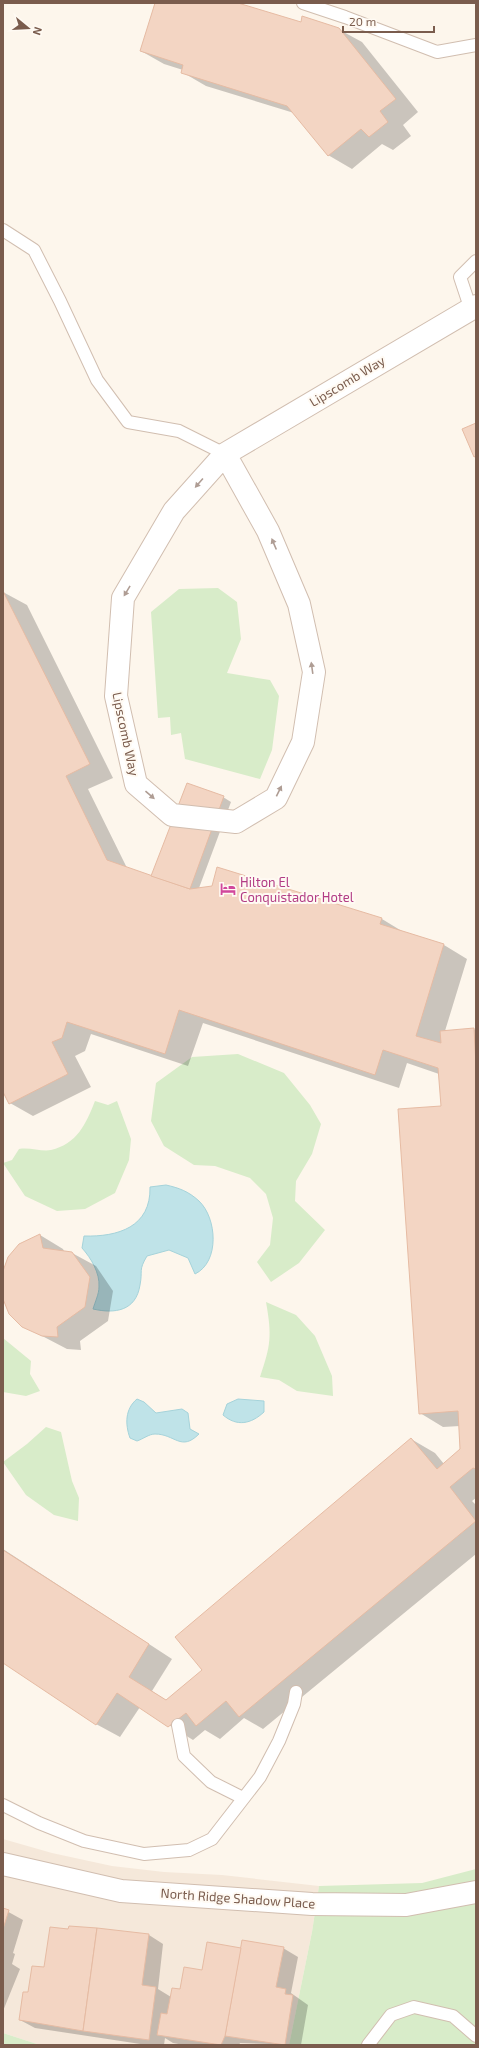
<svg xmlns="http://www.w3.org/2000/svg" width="479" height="2048" font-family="'Exo 2',sans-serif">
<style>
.residential{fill:#f5e8da}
.green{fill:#d8ecc9}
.water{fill:#bfe3e8;stroke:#a5d3da}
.shadow{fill:#0003}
.building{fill:#f3d5c3;stroke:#e6bba3}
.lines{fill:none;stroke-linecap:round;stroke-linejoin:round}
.lane-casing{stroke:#d1beb0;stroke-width:14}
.street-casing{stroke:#d1beb0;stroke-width:24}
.lane{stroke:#fff;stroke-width:12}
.street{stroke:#fff;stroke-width:22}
.oneway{fill:#af9d94}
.labels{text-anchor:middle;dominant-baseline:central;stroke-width:4;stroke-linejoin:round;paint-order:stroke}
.street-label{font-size:13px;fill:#7a5c4d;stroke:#fffaf3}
.hotel-label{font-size:13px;fill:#b23c85;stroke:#fffaf3;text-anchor:start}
</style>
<rect width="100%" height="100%" fill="#fdf6ec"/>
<path class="residential" d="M3,1839L52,1853L112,1866L164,1872L222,1875L319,1886L312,1932L289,2045H40L3,2033Z"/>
<g class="green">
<path d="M218,588L237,602L241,639L227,673L270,680L279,696L272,750L260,779L185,759L181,733L171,735L170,717L158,718L151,612L179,589Z"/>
<path d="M238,1054L284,1073L310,1105L321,1124L312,1154L296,1181L295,1201L325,1230L299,1263L271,1282L257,1262L270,1245L273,1218L266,1194L250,1178L215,1166L194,1165L164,1146L151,1121L156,1083L192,1057Z"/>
<path d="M95,1101L108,1105L117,1101L131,1139L129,1160L115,1193L85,1209L57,1211L25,1196L3,1163L12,1160L19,1149C30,1147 42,1152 51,1150C77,1144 86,1124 95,1101Z"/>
<path d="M266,1302L296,1315L315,1336L332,1376L333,1396L297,1391L279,1380L260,1377C271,1345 272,1336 266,1302Z"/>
<path d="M3,1338L31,1361L30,1374L40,1391L26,1396L3,1392Z"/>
<path d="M46,1427L61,1432L72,1481L79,1498L78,1521L54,1515L26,1495L3,1462L27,1444Z"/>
<path d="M476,1869V2045H289L312,1932L319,1886L422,1883Z"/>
<path d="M3,2033L40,2045H3Z"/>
</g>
<g class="water">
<path d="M166,1185C179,1188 188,1191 199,1201C217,1218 220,1262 195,1274L188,1258L169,1250L147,1256C138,1271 143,1270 140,1285C136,1311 115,1314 93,1309C95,1302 99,1294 99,1287C100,1273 91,1258 82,1248L84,1236C118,1237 151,1227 150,1187Z"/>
<path d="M137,1399L144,1402L156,1413L182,1409L188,1413L190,1429L199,1434C181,1452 175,1434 155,1434C149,1434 143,1439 137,1441L130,1438C125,1424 125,1409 137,1399Z"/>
<path d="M238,1399L264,1401V1412C251,1424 237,1427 223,1415L227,1404Z"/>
</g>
<g class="shadow">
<path d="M156,3H235L302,23L338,29L362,42L418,112L403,125L411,136L393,150L382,144L352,169L328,155L294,113L206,86L182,72L183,70L164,64L141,51Z"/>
<path d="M3,592L27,605L113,778L88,789L127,868L152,877L223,797L231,802L199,888L213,887L218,868L382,919L405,933L444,945L467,959L445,1031L474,1029L476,1031V1498L472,1501L476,1505V1554L263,1729L244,1718L220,1739L205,1730L193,1740L140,1707L120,1737L96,1724L3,1661V1549L172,1659L152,1691L167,1701L203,1670L411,1439L435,1453L444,1464L461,1450L460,1426L443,1427L420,1413L442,1107L439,1074L407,1063L399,1088L203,1023L188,1066L91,1034L85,1051L75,1056L91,1087L33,1116L10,1103L3,1090Z"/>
<path d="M40,1235L63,1249L64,1251L72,1253L96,1266L113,1291L108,1321L80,1341L81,1350L67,1349L23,1326L3,1296V1273Z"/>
<path d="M3,1909L23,1920L13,1953L15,1954L12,1964L20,1969L3,2011Z"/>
<path d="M149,1935L163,1944L158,1989L171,1997L203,1971L241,1949L283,1948L298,1957L291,1993L308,2005L301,2045L240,2043L239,2045H184L173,2043L165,2038L164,2045H147L35,2028L20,2020L29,1993L45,1968Z"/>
</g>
<g class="building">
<path d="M155,3H238L301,22L302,16L339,28L396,99L380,111L388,122L369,137L361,129L328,156L287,106L181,73L183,65L140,51Z"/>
<path d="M476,423V456L474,457L462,429Z"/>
<path d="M3,591L90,764L66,776L107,860L190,889L212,886L217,867L382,918L380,924L444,944L416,1036L441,1043L440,1031L474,1028L476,1065V1469L473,1468L450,1487L476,1521L239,1717L226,1701L196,1726L186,1713L168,1727L117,1693L96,1725L3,1663V1550L149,1644L129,1677L166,1700L202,1670L175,1637L411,1438L437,1469L460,1449L458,1411L419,1414L398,1109L441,1106L438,1068L383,1050L375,1075L179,1010L165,1054L67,1022L62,1038L52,1042L68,1074L9,1104L3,1092Z"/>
<path d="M187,783L224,796L190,889L151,876Z"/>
<path d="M40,1234L43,1248L72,1252L90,1277L85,1307L57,1327L58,1337L42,1336L22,1327L9,1314L3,1299V1271L8,1257L19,1244Z"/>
<path d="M3,1908L9,1910L3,1929Z"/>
<path d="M69,1926L97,1928L83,2031L19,2020L23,1992H28L32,1966L44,1967L50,1927L68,1929Z"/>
<path d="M97,1928L149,1934L142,1985L156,1987L149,2040L83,2031Z"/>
<path d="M242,1940L284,1947L276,1987L286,1989L285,1994L293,1995L285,2045L225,2036Z"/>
<path d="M207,1942L241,1948L225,2036L221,2045L157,2035L161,2013L167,2014L172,1988L180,1989L184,1967L202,1970Z"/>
</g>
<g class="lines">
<defs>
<g id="lane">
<path d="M303,3L345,17L437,52L476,45"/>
<path d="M3,230L34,250L60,301L97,380L128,422L179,431L225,454"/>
<path d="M471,310L460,277L476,261"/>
<path d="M178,1725L184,1756L211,1782L243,1798"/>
<path d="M3,1805L39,1823L84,1841L144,1854L189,1850L212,1839L260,1777L279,1741L294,1704L296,1692"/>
<path d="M368,2045L391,2015L414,2007L453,2016L476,2036"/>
</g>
<g id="street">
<path d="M225,454L268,531L299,604L314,672L303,742L276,798L236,822L172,815L136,784L116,696L123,598L174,511L225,454L476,306"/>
<path d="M3,1864L121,1891L312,1904L406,1905L476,1892"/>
</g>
</defs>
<use href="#lane" class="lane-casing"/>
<use href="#street" class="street-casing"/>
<use href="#lane" class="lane"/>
<use href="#street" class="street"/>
</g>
<defs><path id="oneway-solid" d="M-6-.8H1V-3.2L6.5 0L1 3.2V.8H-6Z"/></defs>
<g class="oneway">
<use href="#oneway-solid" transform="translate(199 483) rotate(131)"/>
<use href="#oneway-solid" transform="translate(274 544) rotate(-113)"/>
<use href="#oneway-solid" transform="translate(127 591) rotate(121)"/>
<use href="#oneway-solid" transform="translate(312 668) rotate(-98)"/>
<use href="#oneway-solid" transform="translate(279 791) rotate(-64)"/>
<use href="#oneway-solid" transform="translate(150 795) rotate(41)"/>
</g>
<defs>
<symbol id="hotel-bare" viewBox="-9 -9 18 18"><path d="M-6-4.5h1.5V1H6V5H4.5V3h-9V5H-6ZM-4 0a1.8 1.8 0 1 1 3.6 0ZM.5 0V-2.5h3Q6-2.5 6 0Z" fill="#d1479c" stroke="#fffaf3" stroke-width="2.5" paint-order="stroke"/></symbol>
</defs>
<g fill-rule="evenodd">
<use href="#hotel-bare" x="217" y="878" width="22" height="22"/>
</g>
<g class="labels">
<g class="street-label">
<text transform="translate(347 381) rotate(-31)">Lipscomb Way</text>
<text transform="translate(126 734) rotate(78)">Lipscomb Way</text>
<text transform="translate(238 1898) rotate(4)">North Ridge Shadow Place</text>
</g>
<g class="hotel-label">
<text x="240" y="882">Hilton El<tspan x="240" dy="15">Conquistador Hotel</tspan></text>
</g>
</g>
<rect width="479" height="2048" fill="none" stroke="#7a5c4d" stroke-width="8"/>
<g transform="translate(28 28) rotate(108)" stroke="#fffaf3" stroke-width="3" paint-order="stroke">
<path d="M0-3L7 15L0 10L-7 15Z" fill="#7a5c4d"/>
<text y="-6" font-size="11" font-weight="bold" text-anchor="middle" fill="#7a5c4d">N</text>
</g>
<path d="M343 26v6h91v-6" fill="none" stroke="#7a5c4d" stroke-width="2"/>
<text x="349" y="26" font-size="12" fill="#7a5c4d" stroke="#fffaf3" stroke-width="3" paint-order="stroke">20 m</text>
</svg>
